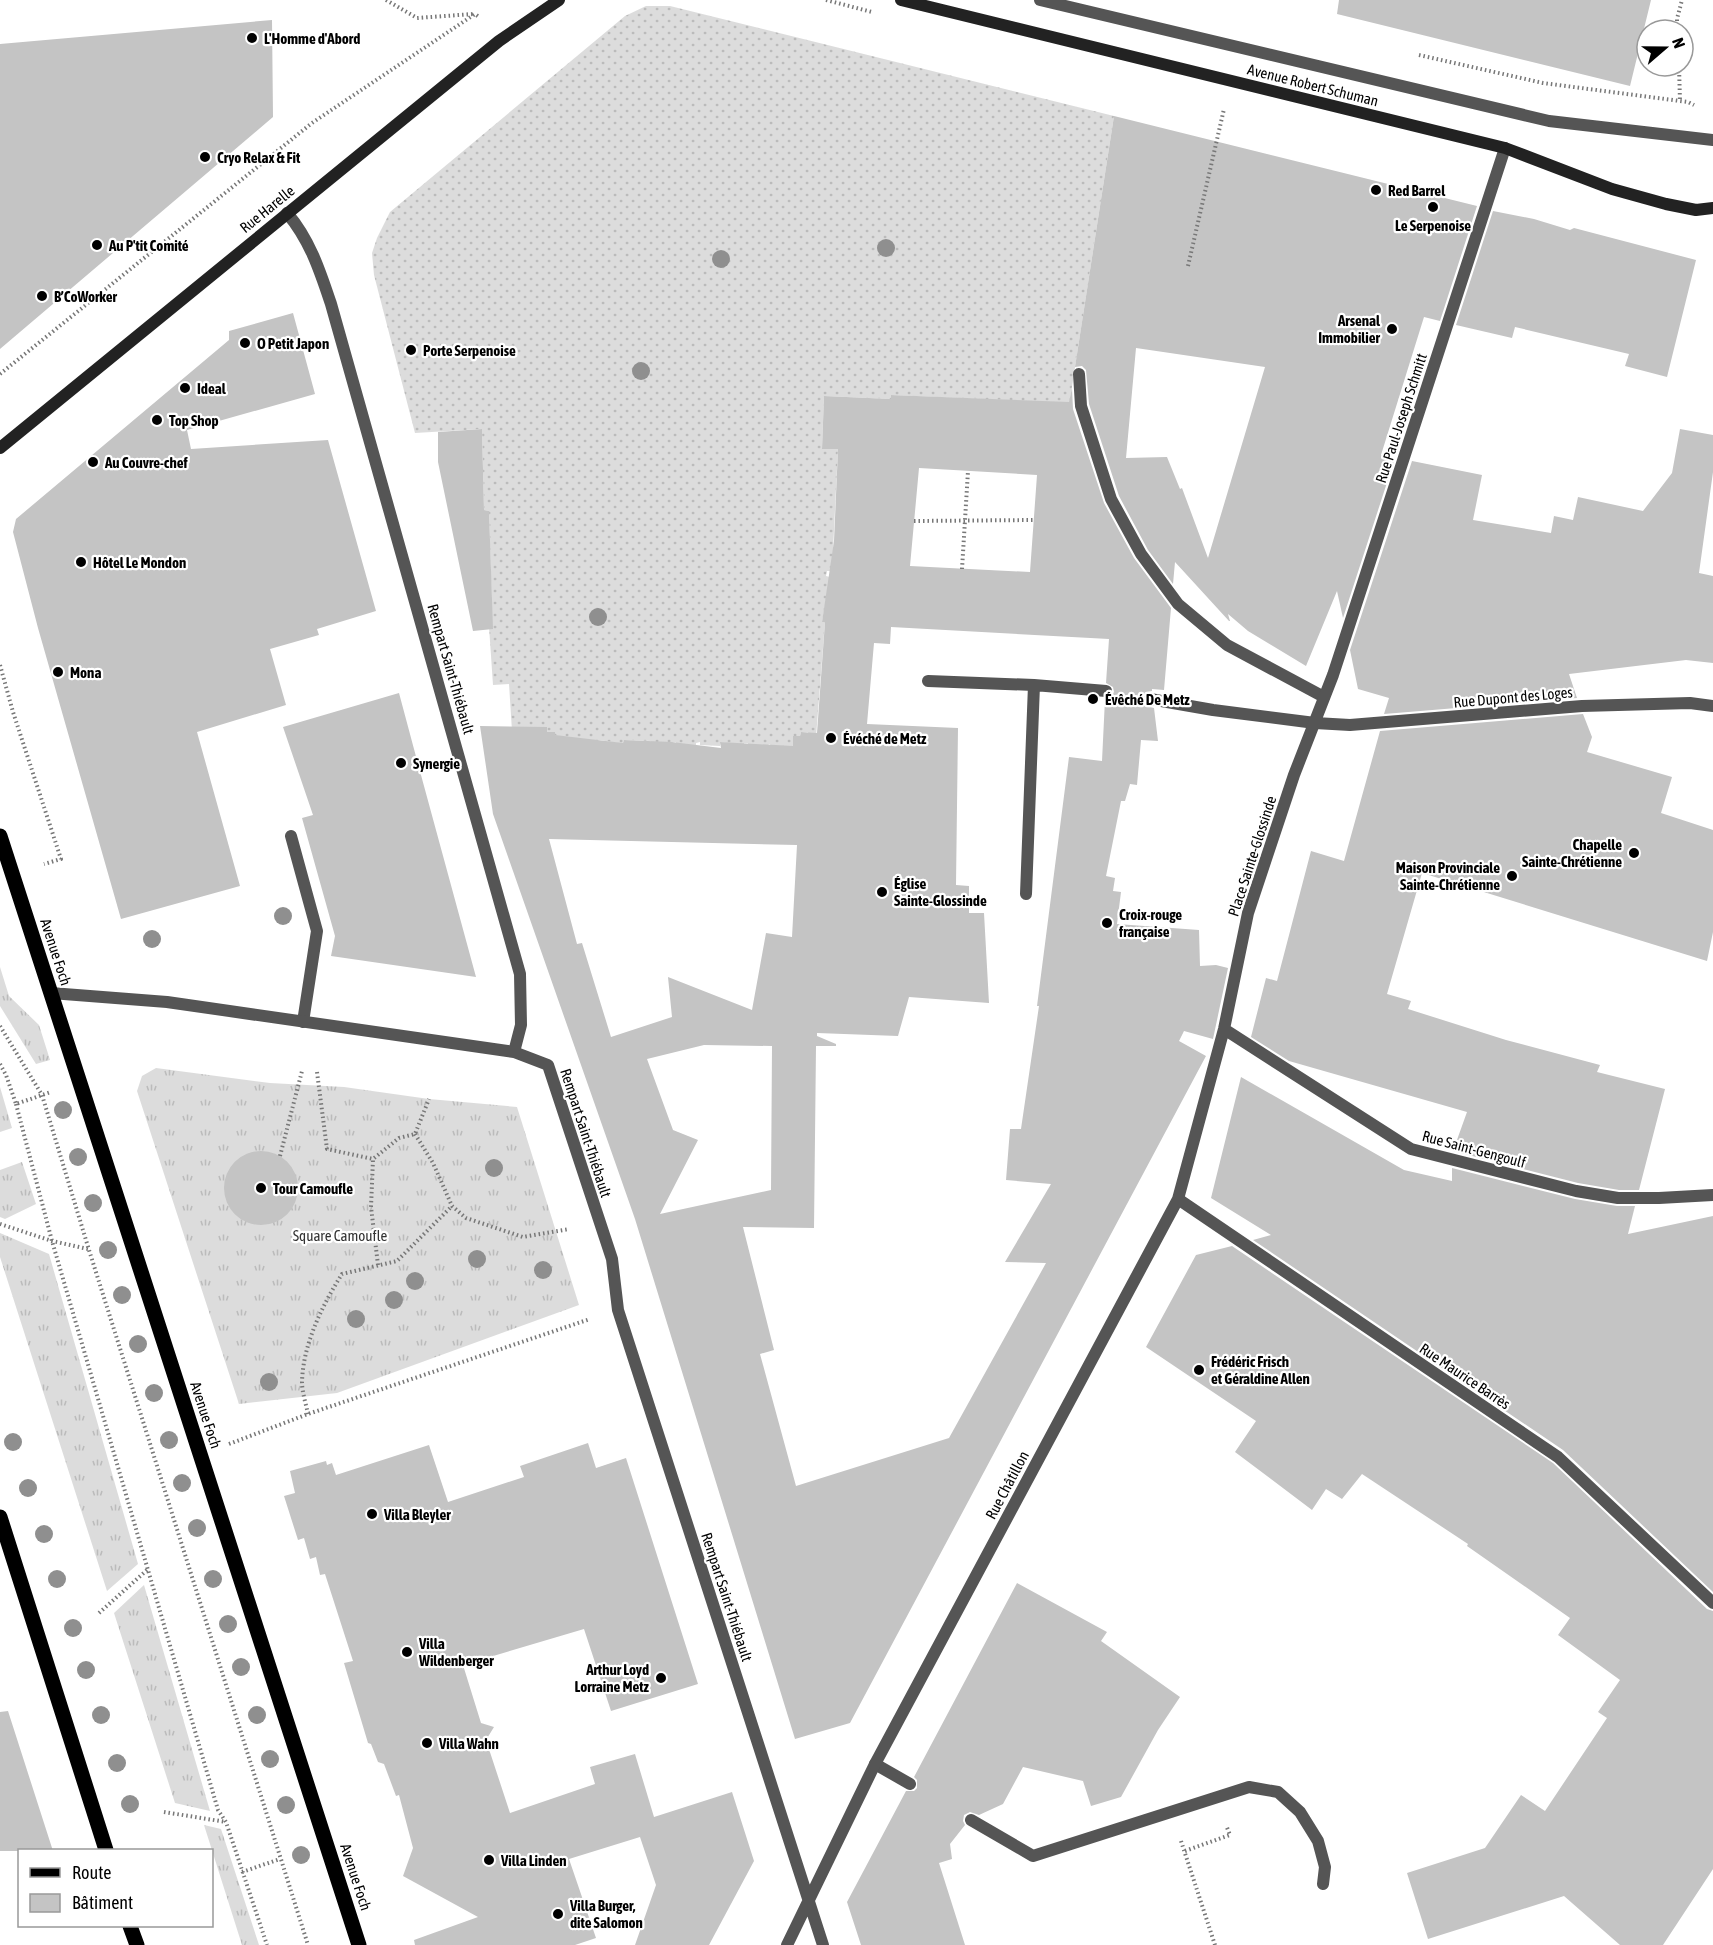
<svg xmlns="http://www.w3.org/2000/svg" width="1713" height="1945" font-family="'Asap Condensed',sans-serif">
  <defs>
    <pattern id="grass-tufts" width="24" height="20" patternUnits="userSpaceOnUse" patternTransform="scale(1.5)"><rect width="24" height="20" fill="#dcdcdc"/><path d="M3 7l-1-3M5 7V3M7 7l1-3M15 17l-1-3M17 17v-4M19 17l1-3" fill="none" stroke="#bbb"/></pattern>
    <pattern id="garden-dots" width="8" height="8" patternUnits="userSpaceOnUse" patternTransform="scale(1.5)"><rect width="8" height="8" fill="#dcdcdc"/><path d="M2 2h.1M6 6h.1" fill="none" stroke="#bbb" stroke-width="1.8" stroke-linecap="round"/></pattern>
  </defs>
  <rect width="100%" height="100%" fill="#fff"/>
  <path fill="url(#grass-tufts)" d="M0,967L9,996L39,1025L50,1060L36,1064L0,1006Z
    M156,1068L270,1083L344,1087L429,1099L517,1107L579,1305L337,1393L239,1404L137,1091L142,1076Z
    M0,1087L12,1128L0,1132Z
    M22,1162L36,1204L5,1219L0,1217V1170Z
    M0,1233L49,1254L138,1564L107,1591L0,1257Z
    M144,1585L210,1811L175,1803L114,1613Z
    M204,1825L221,1829L259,1945H242Z"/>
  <path fill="url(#garden-dots)" d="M646,6H670L1114,116L1069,406L1006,400L891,395V399L824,396L822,448L838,449L832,571H827L826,576L830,577L822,622H825L816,737H809L808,732H801L800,736H793V746H772L769,744L768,746L748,745V743H744V746L721,742L720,746L700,745V742L696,743V745H676V742H672V745L652,744L651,741L624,740L623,744L600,740L576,742L547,733V727L512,731L509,684L493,685L488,612H492L489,511L484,510L482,429L415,433L374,275L372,253L377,238L390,212L625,16Z"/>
  <path fill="#c4c4c4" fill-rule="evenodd" d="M1339,0H1651L1630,86L1337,14Z
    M272,20L273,117L0,349V44Z
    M1114,116L1477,206L1440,321L1424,317L1381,455L1395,458L1343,618L1337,591L1306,666L1248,631L1228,614L1230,621H1229L1175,562L1173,584L1148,550L1119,496L1089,404L1086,370L1082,366L1075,367ZM1136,348L1265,367L1208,558L1182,488L1180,489L1167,457L1126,458Z
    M1493,211L1534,219L1570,230L1574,228L1696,260L1667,377L1625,366L1629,354L1515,327L1512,338L1456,325Z
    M293,313L315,394L187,430L191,449L328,440L376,611L317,629L319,635L270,649L286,705L197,732L240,886L121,919L38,628L13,532L16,519L229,340V331Z
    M1072,388L1073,409L1104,503L1134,558L1171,608L1164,690L1152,689V691L1147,692L1142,698L1145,706L1154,708L1158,741L1141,740L1137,785L1130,784L1125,801H1121L1106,876L1115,878L1113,891L1121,892L1117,924L1199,930L1200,966L1216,965L1228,968L1213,1039L1184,1031L1179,1041L1206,1056L850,1723L795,1739L635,1219L493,814L480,726L547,727V732H555V735L623,743L624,740L672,742L721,748L720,742L793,746V736H800L801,732L817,733L825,622H822L834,541L838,449H822L824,396L891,399V395L1069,402ZM919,468L1037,475L1030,572L910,566ZM891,627L1109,639L1106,683L1113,687L1114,692L1110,698L1105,699L1102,761L1069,757L1037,1006H1039L1021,1129H1010L1006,1180L1051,1184L1005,1262L1046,1263L949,1438L796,1486L760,1354L774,1350L743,1227L814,1228L816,1046H836V1044L817,1036V1033L898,1036L909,997L989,1003L984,913H969V886L956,885L958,728L867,724L874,643L890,644ZM549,839L797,845L792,937L766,933L752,1010L668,977L672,1017L611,1037L582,943L577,944ZM704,1045L772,1046L771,1190L660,1214L698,1140L673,1130L647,1059Z
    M482,429L484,510L489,511L493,629L473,631L438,462V432Z
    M1680,429L1713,435V472L1699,573L1713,576V663L1686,660L1569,674L1577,698L1384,714L1389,698L1358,689L1350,650L1412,461L1482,475L1473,520L1551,533L1554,516L1573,520L1578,497L1643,511L1672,473Z
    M399,693L418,764L476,977L331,956L335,936L302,818L313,815L283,727Z
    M1583,714L1592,737L1587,752L1672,777L1661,813L1713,830V932L1707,961L1422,873L1387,994L1411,1001L1408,1009L1506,1040L1600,1065L1597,1072L1665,1089L1639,1190H1619L1578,1183L1453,1151L1467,1112L1289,1061L1251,1037L1266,978L1277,981L1311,851L1344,861L1380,731Z
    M1241,1077L1404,1170L1452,1181V1168L1575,1199L1617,1206H1635L1628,1234L1713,1216V1592L1563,1450L1253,1240L1271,1235L1211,1198Z
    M224 1188a37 37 0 1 1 74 0a37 37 0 1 1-74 0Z
    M1232,1246L1553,1463L1707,1609L1713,1611V1869L1663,1945H1620L1564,1896L1428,1939L1407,1873L1485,1848L1521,1795L1545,1811L1607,1718L1598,1712L1620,1680L1558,1635L1570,1618L1467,1546L1468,1544L1362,1474L1342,1499L1326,1489L1312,1510L1235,1452L1256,1421L1146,1347L1196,1255Z
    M588,1443L596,1468L626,1458L698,1684L611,1711L584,1629L463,1665L481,1723L494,1727L486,1740L510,1813L595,1784L590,1767L635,1754L654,1817L732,1792L754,1861L709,1945H635L656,1885L640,1837L569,1859L596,1938L575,1945H415L414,1940L478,1917L403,1876L413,1848L399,1795L396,1796L384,1764L378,1762L371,1744L368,1743L344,1663L353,1661L325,1574L320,1575L316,1557L310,1559L304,1538L298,1540L284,1496L295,1493L290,1471L326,1461L327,1465L332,1463L336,1475L429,1445L448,1502L524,1477L520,1466Z
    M1017,1583L1107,1632L1101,1641L1180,1697L1158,1730L1121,1797L1091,1806L1083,1781L1023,1767L1003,1804L979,1815L970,1812L964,1815L963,1821L965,1825L950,1844L952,1859L939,1863L965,1945H861L847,1902L906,1791H914L917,1788V1780L914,1777Z
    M8,1711L53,1851H0V1712Z"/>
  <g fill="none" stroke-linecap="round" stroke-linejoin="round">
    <path stroke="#777" stroke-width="4" stroke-dasharray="1.5 3" stroke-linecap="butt" d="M386,0L417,18L473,14
      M826,0L872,12
      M1677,30V19L1682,0
      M1419,55L1543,83L1688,102L1694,105
      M1679,66L1680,101
      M1188,266L1224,109
      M0,374L312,123L475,14L479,17
      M914,521L1034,520
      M962,569L968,471
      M0,665L13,712L61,859L44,864
      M0,1026L42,1095L89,1250L308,1945
      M0,1064L6,1075L16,1104L51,1092
      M317,1072L327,1149L373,1159
      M16,1104L52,1241L218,1810L226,1822L267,1945
      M415,1134L433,1163L452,1206L466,1218L523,1237L569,1229
      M280,1156L302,1071
      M0,1224L52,1241L88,1249
      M378,1265L371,1207L373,1159L399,1138L415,1134L429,1099
      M308,1414C306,1404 302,1392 302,1382C303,1344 322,1306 342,1274L397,1261L452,1206
      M229,1444L308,1414L590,1319
      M99,1613L148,1569
      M164,1812L226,1822
      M1181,1841L1215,1945
      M1185,1851L1230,1835L1226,1825
      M242,1872L280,1859"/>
    <path stroke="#555" stroke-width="12" d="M1040,0L1549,121L1713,140
      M1079,374L1081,406L1111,499L1141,554L1178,604L1227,645L1324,697
      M928,681L1034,685L1106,691
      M1150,699L1213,710L1315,723
      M291,836L317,931L303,1022
      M1026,894L1034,685
      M875,1764L910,1784
      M971,1820L1033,1856L1249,1787L1278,1792L1300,1812L1318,1841L1325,1867L1323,1884"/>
    <path stroke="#555" stroke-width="12" d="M287,213C310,240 320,271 331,304L520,974L521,1025L514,1052
      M1315,723L1350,725L1582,706L1690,703L1713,706
      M51,993L167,1002L514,1052L548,1065L612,1259L618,1310L823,1945
      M1224,1029L1411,1149L1576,1191L1618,1198H1659L1713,1195
      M1178,1199L1558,1457L1713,1603
      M787,1945L875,1764L1178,1199L1224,1029L1248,913L1294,775L1333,675L1505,148"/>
    <path stroke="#222" stroke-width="12" d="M901,0L1505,148L1612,189L1666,204L1696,210L1713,208
      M0,448L499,41L559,0"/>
    <path stroke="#000" stroke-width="15" d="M0,836L359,1945
      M0,1517L106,1850
      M130,1926L137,1945"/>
  </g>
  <g fill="#8f8f8f">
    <circle cx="886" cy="248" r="9"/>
    <circle cx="721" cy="259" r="9"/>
    <circle cx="641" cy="371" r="9"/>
    <circle cx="598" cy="617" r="9"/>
    <circle cx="283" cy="916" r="9"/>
    <circle cx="152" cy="939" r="9"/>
    <circle cx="63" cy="1110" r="9"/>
    <circle cx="78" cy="1157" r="9"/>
    <circle cx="494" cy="1168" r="9"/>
    <circle cx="93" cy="1203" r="9"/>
    <circle cx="108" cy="1250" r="9"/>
    <circle cx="477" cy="1259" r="9"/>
    <circle cx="543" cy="1270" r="9"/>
    <circle cx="415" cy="1281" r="9"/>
    <circle cx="122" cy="1295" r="9"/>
    <circle cx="394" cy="1300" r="9"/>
    <circle cx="356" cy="1319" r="9"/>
    <circle cx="138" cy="1344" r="9"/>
    <circle cx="269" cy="1382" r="9"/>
    <circle cx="154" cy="1393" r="9"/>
    <circle cx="169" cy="1440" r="9"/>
    <circle cx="13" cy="1442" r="9"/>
    <circle cx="182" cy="1483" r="9"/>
    <circle cx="28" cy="1488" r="9"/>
    <circle cx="197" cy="1528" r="9"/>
    <circle cx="44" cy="1534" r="9"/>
    <circle cx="57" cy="1579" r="9"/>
    <circle cx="213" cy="1579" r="9"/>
    <circle cx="228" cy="1624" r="9"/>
    <circle cx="73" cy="1628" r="9"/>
    <circle cx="241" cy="1667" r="9"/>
    <circle cx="86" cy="1670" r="9"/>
    <circle cx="101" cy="1715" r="9"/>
    <circle cx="257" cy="1715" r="9"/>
    <circle cx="270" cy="1759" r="9"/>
    <circle cx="117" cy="1763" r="9"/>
    <circle cx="130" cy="1804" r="9"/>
    <circle cx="286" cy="1805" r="9"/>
    <circle cx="301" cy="1855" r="9"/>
  </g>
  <g fill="#000" stroke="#fff" stroke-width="2">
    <circle cx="252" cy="38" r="6"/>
    <circle cx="205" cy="157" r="6"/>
    <circle cx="1376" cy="190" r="6"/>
    <circle cx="1433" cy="207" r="6"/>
    <circle cx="97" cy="245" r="6"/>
    <circle cx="42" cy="296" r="6"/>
    <circle cx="1392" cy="329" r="6"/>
    <circle cx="245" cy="343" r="6"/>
    <circle cx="411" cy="350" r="6"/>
    <circle cx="185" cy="388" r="6"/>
    <circle cx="157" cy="420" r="6"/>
    <circle cx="93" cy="462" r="6"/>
    <circle cx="81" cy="562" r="6"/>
    <circle cx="58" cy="672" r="6"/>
    <circle cx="1093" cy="699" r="6"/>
    <circle cx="831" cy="738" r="6"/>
    <circle cx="401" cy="763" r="6"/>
    <circle cx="1634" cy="853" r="6"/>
    <circle cx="1512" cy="876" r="6"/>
    <circle cx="882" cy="892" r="6"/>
    <circle cx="1107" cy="923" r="6"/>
    <circle cx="261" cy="1188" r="6"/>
    <circle cx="1199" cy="1370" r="6"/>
    <circle cx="372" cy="1514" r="6"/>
    <circle cx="407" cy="1652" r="6"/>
    <circle cx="661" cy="1678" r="6"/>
    <circle cx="427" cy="1743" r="6"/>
    <circle cx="489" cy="1860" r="6"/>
    <circle cx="558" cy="1914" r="6"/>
  </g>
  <g text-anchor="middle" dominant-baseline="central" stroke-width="4.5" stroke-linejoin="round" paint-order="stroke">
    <g font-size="15" font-weight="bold" fill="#000" stroke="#fff" text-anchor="start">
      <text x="264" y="38">L'Homme d'Abord</text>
      <text x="217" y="157">Cryo Relax &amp; Fit</text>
      <text x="1388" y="190">Red Barrel</text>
      <text x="1433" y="225" text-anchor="middle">Le Serpenoise</text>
      <text x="109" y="245">Au P'tit Comité</text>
      <text x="54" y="296">B’CoWorker</text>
      <text x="1380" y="320" text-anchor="end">Arsenal<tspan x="1380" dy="17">Immobilier</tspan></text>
      <text x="257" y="343">O Petit Japon</text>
      <text x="423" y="350">Porte Serpenoise</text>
      <text x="197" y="388">Ideal</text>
      <text x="169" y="420">Top Shop</text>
      <text x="105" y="462">Au Couvre-chef</text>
      <text x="93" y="562">Hôtel Le Mondon</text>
      <text x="70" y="672">Mona</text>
      <text x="1105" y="699">Évêché De Metz</text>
      <text x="843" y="738">Évéché de Metz</text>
      <text x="413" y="763">Synergie</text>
      <text x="1622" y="844" text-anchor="end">Chapelle<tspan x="1622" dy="17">Sainte-Chrétienne</tspan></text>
      <text x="1500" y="867" text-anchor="end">Maison Provinciale<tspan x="1500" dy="17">Sainte-Chrétienne</tspan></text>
      <text x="894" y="883">Église<tspan x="894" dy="17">Sainte-Glossinde</tspan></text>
      <text x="1119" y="914">Croix-rouge<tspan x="1119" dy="17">française</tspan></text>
      <text x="273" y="1188">Tour Camoufle</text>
      <text x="1211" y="1361">Frédéric Frisch<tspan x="1211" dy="17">et Géraldine Allen</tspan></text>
      <text x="384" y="1514">Villa Bleyler</text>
      <text x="419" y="1643">Villa<tspan x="419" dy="17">Wildenberger</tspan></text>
      <text x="649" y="1669" text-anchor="end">Arthur Loyd<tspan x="649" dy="17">Lorraine Metz</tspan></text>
      <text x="439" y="1743">Villa Wahn</text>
      <text x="501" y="1860">Villa Linden</text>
      <text x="570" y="1905">Villa Burger,<tspan x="570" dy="17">dite Salomon</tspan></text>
    </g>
    <g font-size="15" fill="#000" stroke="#fff">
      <text transform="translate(1313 85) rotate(14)">Avenue Robert Schuman</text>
      <text transform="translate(267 209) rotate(-39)">Rue Harelle</text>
      <text transform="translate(1401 418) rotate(-72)">Rue Paul-Joseph Schmitt</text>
      <text transform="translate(451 669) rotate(74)">Rempart Saint-Thiébault</text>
      <text transform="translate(1513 697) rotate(-5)">Rue Dupont des Loges</text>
      <text transform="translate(1252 856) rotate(-72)">Place Sainte-Glossinde</text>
      <text transform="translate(56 952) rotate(72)">Avenue Foch</text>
      <text transform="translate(586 1133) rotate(72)">Rempart Saint-Thiébault</text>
      <text transform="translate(1474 1149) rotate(15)">Rue Saint-Gengoulf</text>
      <text transform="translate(1465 1376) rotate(34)">Rue Maurice Barrès</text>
      <text transform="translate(206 1415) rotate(72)">Avenue Foch</text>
      <text transform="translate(1007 1485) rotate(-62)">Rue Châtillon</text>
      <text transform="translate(727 1597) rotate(72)">Rempart Saint-Thiébault</text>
      <text transform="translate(356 1877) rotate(72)">Avenue Foch</text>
    </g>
    <g font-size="15" fill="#333" stroke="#fff">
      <text x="340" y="1235">Square Camoufle</text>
    </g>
  </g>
  <rect x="18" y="1849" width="195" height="78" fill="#ffffff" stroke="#999999" stroke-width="1.5"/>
  <rect x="30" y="1868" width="30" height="9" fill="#000000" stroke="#999999" stroke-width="1.5"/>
  <text x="72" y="1879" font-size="18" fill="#000000">Route</text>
  <rect x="30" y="1894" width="30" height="18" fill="#c4c4c4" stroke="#999999" stroke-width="1.5"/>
  <text x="72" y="1909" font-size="18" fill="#000000">Bâtiment</text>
  <g transform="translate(1665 48) rotate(70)"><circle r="28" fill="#ffffff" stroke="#999999" stroke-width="1.5"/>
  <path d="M0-4.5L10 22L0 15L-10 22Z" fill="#000000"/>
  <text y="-9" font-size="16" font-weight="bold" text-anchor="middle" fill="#000000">N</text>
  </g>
</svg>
